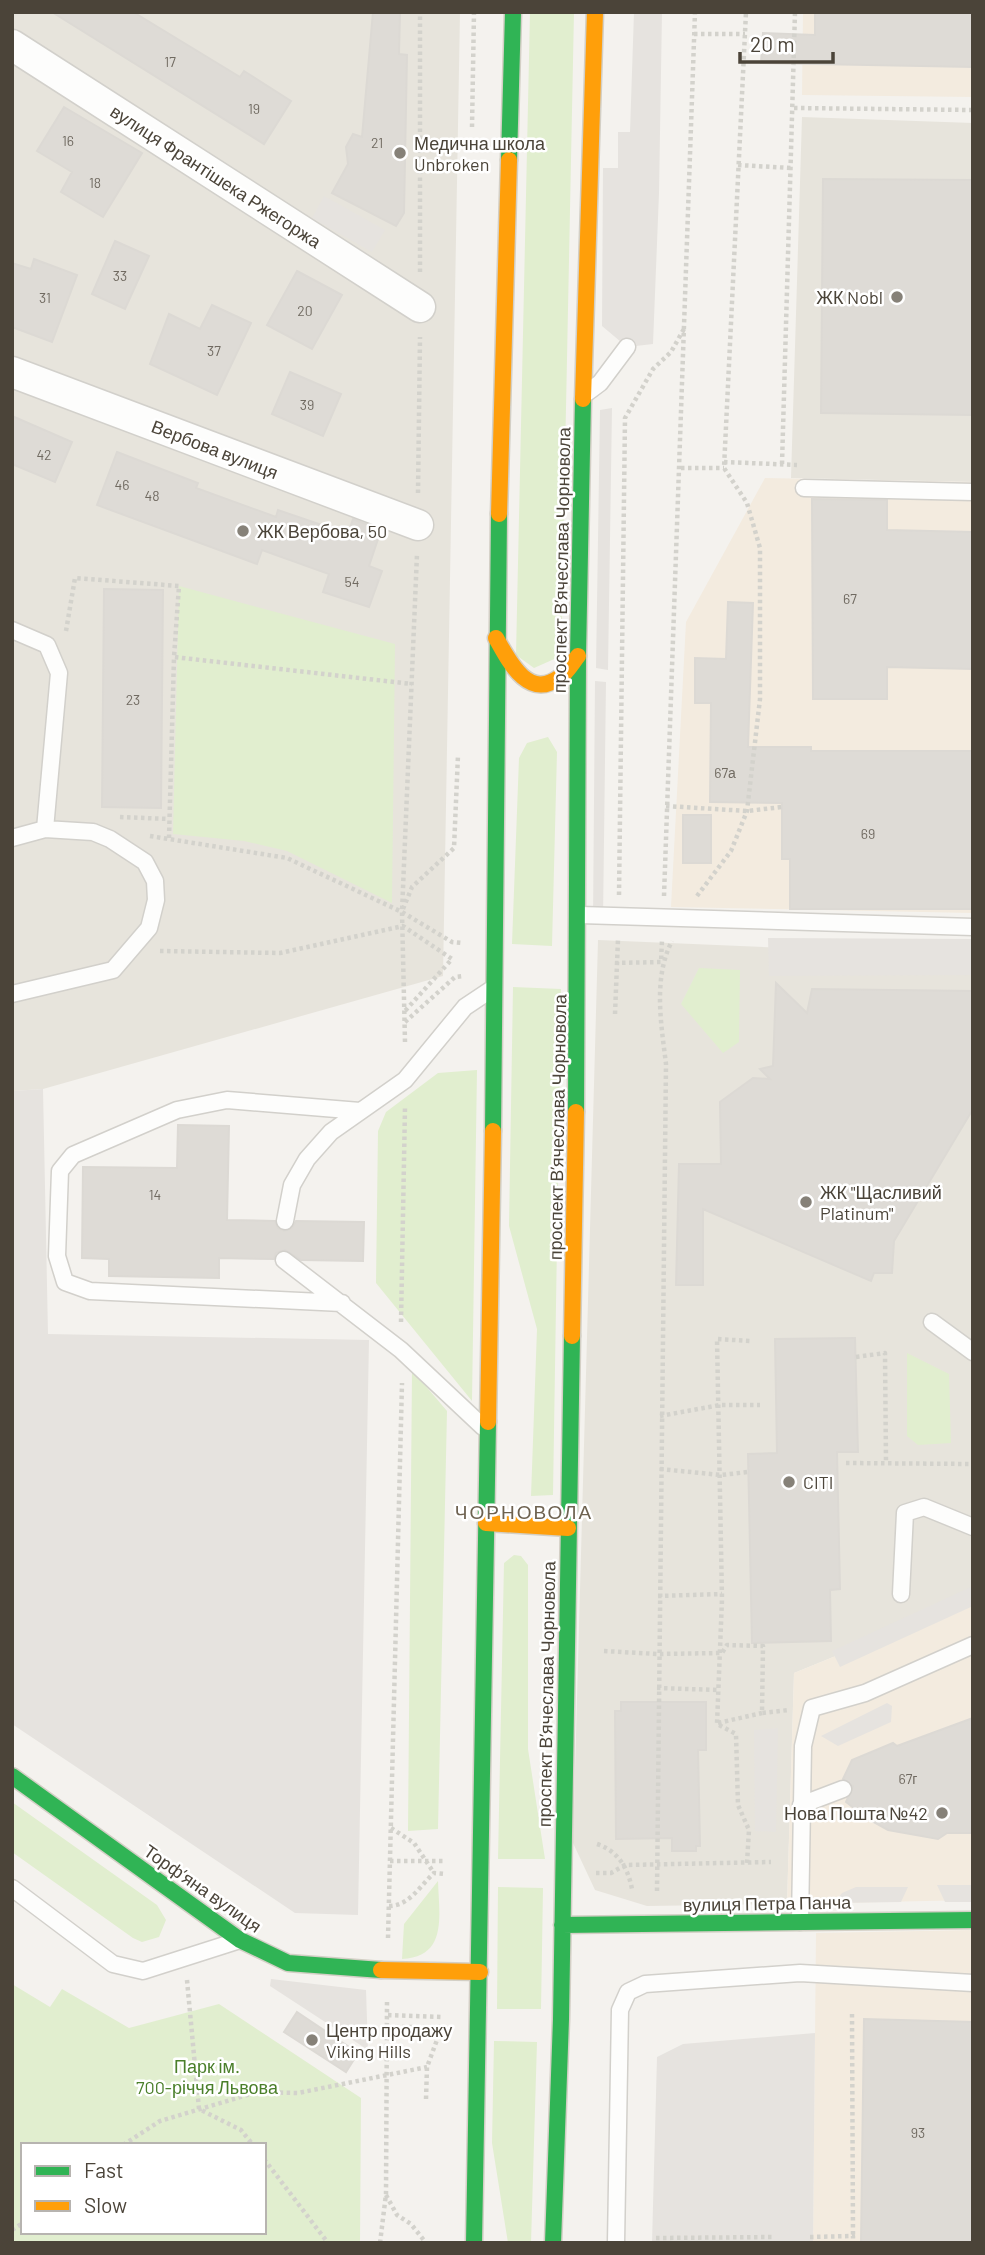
<svg xmlns="http://www.w3.org/2000/svg" width="985" height="2255" font-family="Barlow,sans-serif">
  <rect width="100%" height="100%" fill="#f4f2ee"/>
  <path fill="#e7e4dc" d="M12,12H460L443,976L43,1089L12,1091Z
    M802,117L973,123V482L791,478Z
    M598,940L973,956V1600L794,1673L787,1904L647,1906L595,1890L573,1843Z"/>
  <path fill="#f3ebdf" d="M803,12H973V97L802,95Z
    M765,478L973,482V913L671,907L686,622Z
    M973,1600V1900L787,1904L794,1673Z
    M973,1930V2243H813L816,1933Z"/>
  <path fill="#e1eecf" fill-rule="evenodd" d="M530,12H574L561,656L534,668L516,655Z
    M179,586L395,644L392,903L287,851L244,841L173,834Z
    M548,737L557,752L552,946L512,944L519,758L527,743Z
    M699,968L740,970L739,1042L723,1053L681,1004Z
    M513,987L561,989L553,1495L531,1496L537,1329L509,1226Z
    M477,1070L472,1401L376,1283L378,1131L386,1112L438,1073Z
    M907,1353L949,1374L951,1443L918,1445L907,1436Z
    M412,1370L447,1411L438,1829L408,1831Z
    M514,1555L521,1556L528,1565V1749L545,1859H498L504,1563Z
    M12,1802L157,1905L166,1920L159,1937L142,1942L133,1938L12,1852Z
    M438,1881C439,1915 448,1957 402,1959L404,1924Z
    M498,1887L543,1888L541,2009H497Z
    M12,1984L50,2007L62,1989L129,2028L219,2004L361,2098L360,2243H12ZM23,2145H264V2232H23Z
    M494,2041L537,2042L531,2243H508L492,2143Z"/>
  <path fill="#e6e3df" d="M634,12H662L659,193L653,344L627,347L602,326L603,168H618V132H630Z
    M324,196L385,230L372,252L312,218Z
    M612,408L608,670L596,668L600,410Z
    M595,681L606,682L603,920L593,922Z
    M768,938L973,939V975L769,976Z
    M43,1089L48,1334L369,1340L358,1915L295,1913L12,1724V1091Z
    M973,1586V1606L840,1667L832,1651Z
    M887,1703L892,1706L891,1722L838,1746L821,1736Z
    M778,1728L776,1832L755,1831L754,1730Z
    M937,1885H973V1902H945Z
    M856,1887H908L901,1902L834,1903L842,1893Z
    M271,1979L366,1990L368,2050L270,1986Z
    M815,2033L813,2243H652L657,2057L683,2044Z"/>
  <path fill="#dedbd6" stroke="#dcd9d4" stroke-width="2" d="M52,12H133L240,77L244,71L291,101L264,144Z
    M373,12H400L399,54L407,55L404,213L396,226L332,193L348,164L346,147L353,134L362,137Z
    M815,12H973V67L761,63L763,33L815,35Z
    M64,107L142,153L103,217L61,192L72,172L37,151Z
    M823,179L973,180V415L821,413Z
    M115,241L149,256L125,309L92,294Z
    M34,259L77,275L52,342L12,327V263L31,269Z
    M297,271L342,295L312,349L267,325Z
    M212,305L251,323L217,395L150,364L169,314L200,329Z
    M290,372L341,394L323,436L272,414Z
    M12,416L72,442L55,482L12,464Z
    M117,452L198,483L196,488L276,517L278,510L348,534L353,519L381,530L369,566L382,571L369,607L323,592L329,574L262,550L257,564L97,505Z
    M812,499L887,500V530L973,532V669L887,667V699H813Z
    M104,589L163,590L161,808L102,807Z
    M728,602L753,603L748,747H811V751H973V909H790V859H782V803L710,802L711,703H695V658L726,659Z
    M683,815H711V863H683Z
    M776,983L807,1013L812,989L973,991V1109L894,1241L892,1273H874L871,1281L703,1209V1285H676L679,1164H721L720,1102L753,1078L770,1079L760,1069L773,1066Z
    M178,1125L229,1126L227,1220L275,1221L278,1228L284,1231L292,1228L296,1221L364,1222L363,1261L301,1260L285,1250L276,1253L274,1259L219,1258V1278L109,1276V1259L82,1258L83,1167L177,1168Z
    M855,1338L858,1452H837L840,1589L830,1590L831,1641L752,1643L748,1454L777,1453L775,1339Z
    M621,1702H706V1750H698L700,1846H696V1851H672V1838L616,1839L615,1711H621Z
    M973,1718V1833H947L938,1839L888,1830L868,1819L846,1802L853,1786L843,1779L852,1760L893,1743L897,1746Z
    M297,2012L358,2053L346,2072L284,2032Z
    M864,2019L973,2022V2243H861Z"/>
  <g fill="none" stroke-linecap="round" stroke-linejoin="round">
    <defs>
      <path id="lane" d="M588,392L600,383L627,347
        M804,488L973,492
        M12,630L47,645L59,673L45,829
        M12,838L45,829L93,832L110,839L145,862L155,881L156,900L149,928L113,970L12,994
        M580,915L973,927
        M285,1221L292,1185L307,1159L331,1132L405,1080L465,1007L492,989
        M284,1260L401,1350L483,1427
        M342,1303L90,1291L65,1282L57,1256L60,1171L73,1155L177,1110L227,1100L360,1111
        M932,1322L973,1352
        M901,1594L905,1513L924,1507L973,1527
        M801,1805L843,1789
        M12,1888L113,1964L143,1971L237,1941
        M800,1922L803,1746L812,1708L865,1693L973,1645
        M616,2243L620,2010L628,1992L645,1984L800,1973L973,1983"/>
      <path id="street" d="M12,45L420,307
        M12,372L418,525"/>
      <path id="fast" d="M509,160L513,12
        M576,1112L578,656L583,399
        M493,1131L499,514
        M12,1776L240,1940L288,1963L381,1970
        M562,1925L973,1920
        M474,2243L488,1422
        M553,2243L561,2019L572,1336"/>
      <path id="slow" d="M583,399L595,12
        M499,514L509,160
        M496,638C509,661 528,701 560,677C567,673 573,662 578,656
        M572,1336L576,1112
        M488,1422L493,1131
        M486,1523L568,1528
        M381,1970L480,1972"/>
    </defs>
    <use href="#lane" stroke="#d2d0cb" stroke-width="19"/>
    <use href="#street" stroke="#d2d0cb" stroke-width="33"/>
    <use href="#fast" stroke="#d3cfc5" stroke-width="19"/>
    <use href="#slow" stroke="#d3cfc5" stroke-width="19"/>
    <path stroke="#d3d2cc" stroke-width="4.5" stroke-dasharray="3.5 3.5" stroke-linecap="butt" d="M694,34H745
      M794,108L973,110
      M472,127L474,12
      M738,165L791,168
      M420,272V12
      M724,462L797,465
      M782,464L795,12
      M681,468H724
      M418,493L420,337
      M66,631L75,578L179,586L174,657
      M666,806L747,811L782,807
      M120,817L169,819
      M150,836L287,858L402,912L452,942L462,943
      M169,838L174,657L412,684
      M619,895L625,418L653,369L671,352L685,327
      M664,896L695,12
      M697,896L731,851L747,811L760,699V548L747,503L724,468L746,12
      M403,909L412,887L454,848L458,755
      M160,951L280,953L403,926L452,959L404,1012
      M615,963L661,962L662,940
      M615,1014L618,939
      M405,1022L455,977L463,976
      M405,1042L402,912L417,554
      M401,1322L405,1107
      M856,1357L885,1353L886,1463
      M660,1416L720,1405H760
      M846,1463L973,1464
      M660,1469L721,1475L748,1472
      M658,1596L722,1594
      M604,1651L657,1654L722,1653L727,1645L763,1646L762,1713L789,1710
      M657,1688L719,1690
      M718,1723L762,1713
      M391,1828L414,1843L434,1873
      M597,1844C618,1851 628,1868 632,1889
      M390,1861H446
      M747,1863L749,1830L738,1805L736,1734L717,1724L722,1599L717,1339L750,1341
      M596,1873H611L625,1865L771,1862
      M657,1891L666,1064C661,1023 653,978 672,941
      M389,1906C409,1906 420,1886 434,1873L445,1874
      M388,1938L402,1383
      M187,1980L199,2109L241,2130L253,2145
      M852,2014L853,2236
      M388,2015L442,2017
      M388,2027H444
      M426,2099L427,2067L441,2029
      M123,2145L160,2121L257,2092L298,2093L427,2067
      M264,2159L328,2243
      M386,2195L397,2215L411,2224L426,2243
      M12,2230L23,2223
      M810,2237L853,2236V2243
      M656,2238L775,2237
      M380,2243L386,2194L387,2002"/>
    <use href="#lane" stroke="#fdfdfc" stroke-width="16"/>
    <use href="#street" stroke="#fdfdfc" stroke-width="30"/>
    <use href="#fast" stroke="#30b455" stroke-width="16"/>
    <use href="#slow" stroke="#ff9f0a" stroke-width="16"/>
  </g>
  <g fill="#868178" stroke="#fff" stroke-width="2.5">
    <circle cx="400" cy="153" r="7"/>
    <circle cx="897" cy="297" r="7"/>
    <circle cx="243" cy="531" r="7"/>
    <circle cx="806" cy="1202" r="7"/>
    <circle cx="789" cy="1482" r="7"/>
    <circle cx="942" cy="1813" r="7"/>
    <circle cx="312" cy="2040" r="7"/>
  </g>
  <g text-anchor="middle" dominant-baseline="central" stroke-width="5" stroke-linejoin="round" paint-order="stroke">
    <g font-size="14" fill="#706a61">
      <text x="170" y="61">17</text>
      <text x="254" y="108">19</text>
      <text x="68" y="140">16</text>
      <text x="377" y="142">21</text>
      <text x="95" y="182">18</text>
      <text x="120" y="275">33</text>
      <text x="45" y="297">31</text>
      <text x="305" y="310">20</text>
      <text x="214" y="350">37</text>
      <text x="307" y="404">39</text>
      <text x="44" y="454">42</text>
      <text x="122" y="484">46</text>
      <text x="152" y="495">48</text>
      <text x="352" y="581">54</text>
      <text x="850" y="598">67</text>
      <text x="133" y="699">23</text>
      <text x="725" y="772">67а</text>
      <text x="868" y="833">69</text>
      <text x="155" y="1194">14</text>
      <text x="908" y="1778">67г</text>
      <text x="918" y="2132">93</text>
    </g>
    <g font-size="18" fill="#4b4439" stroke="#fff" text-anchor="start">
      <text x="414" y="143">Медична школа<tspan x="414" dy="21">Unbroken</tspan></text>
      <text x="883" y="297" text-anchor="end">ЖК Nobl</text>
      <text x="257" y="531">ЖК Вербова, 50</text>
      <text x="820" y="1192">ЖК "Щасливий<tspan x="820" dy="21">Platinum"</tspan></text>
      <text x="803" y="1482">CITI</text>
      <text x="928" y="1813" text-anchor="end">Нова Пошта №42</text>
      <text x="326" y="2030">Центр продажу<tspan x="326" dy="21">Viking Hills</tspan></text>
    </g>
    <g font-size="18" fill="#4b4439" stroke="#fff">
      <text transform="translate(216 176) rotate(33)">вулиця Франтішека Ржегоржа</text>
      <text transform="translate(215 449) rotate(21)">Вербова вулиця</text>
      <text transform="translate(561 560) rotate(-89)">проспект Вʼячеслава Чорновола</text>
      <text transform="translate(557 1127) rotate(-89)">проспект Вʼячеслава Чорновола</text>
      <text transform="translate(546 1694) rotate(-89)">проспект Вʼячеслава Чорновола</text>
      <text transform="translate(203 1888) rotate(35)">Торфʼяна вулиця</text>
      <text transform="translate(767 1903) rotate(-1)">вулиця Петра Панча</text>
    </g>
    <g font-size="18" fill="#4a7f2a" stroke="#fff">
      <text x="207" y="2066">Парк ім.<tspan x="207" dy="21">700-річчя Львова</tspan></text>
    </g>
    <g font-size="19" letter-spacing="2" fill="#6e6250" stroke="#fff">
      <text x="524" y="1511">ЧОРНОВОЛА</text>
    </g>
  </g>
  <rect width="985" height="2255" fill="none" stroke="#4b4439" stroke-width="28"/>
  <rect x="21" y="2143" width="245" height="91" fill="#ffffff" stroke="#b7b4b0" stroke-width="2"/>
  <rect x="35" y="2166" width="35" height="10" fill="#30b455" stroke="#b7b4b0" stroke-width="2"/>
  <text x="84" y="2178" font-size="21" fill="#4b4439">Fast</text>
  <rect x="35" y="2201" width="35" height="10" fill="#ff9f0a" stroke="#b7b4b0" stroke-width="2"/>
  <text x="84" y="2213" font-size="21" fill="#4b4439">Slow</text>
  <path d="M740 52v10h93v-10" fill="none" stroke="#4b4439" stroke-width="3.5"/>
  <text x="750" y="52" font-size="21" fill="#4b4439" stroke="#ffffff" stroke-width="5" paint-order="stroke">20 m</text>
</svg>
